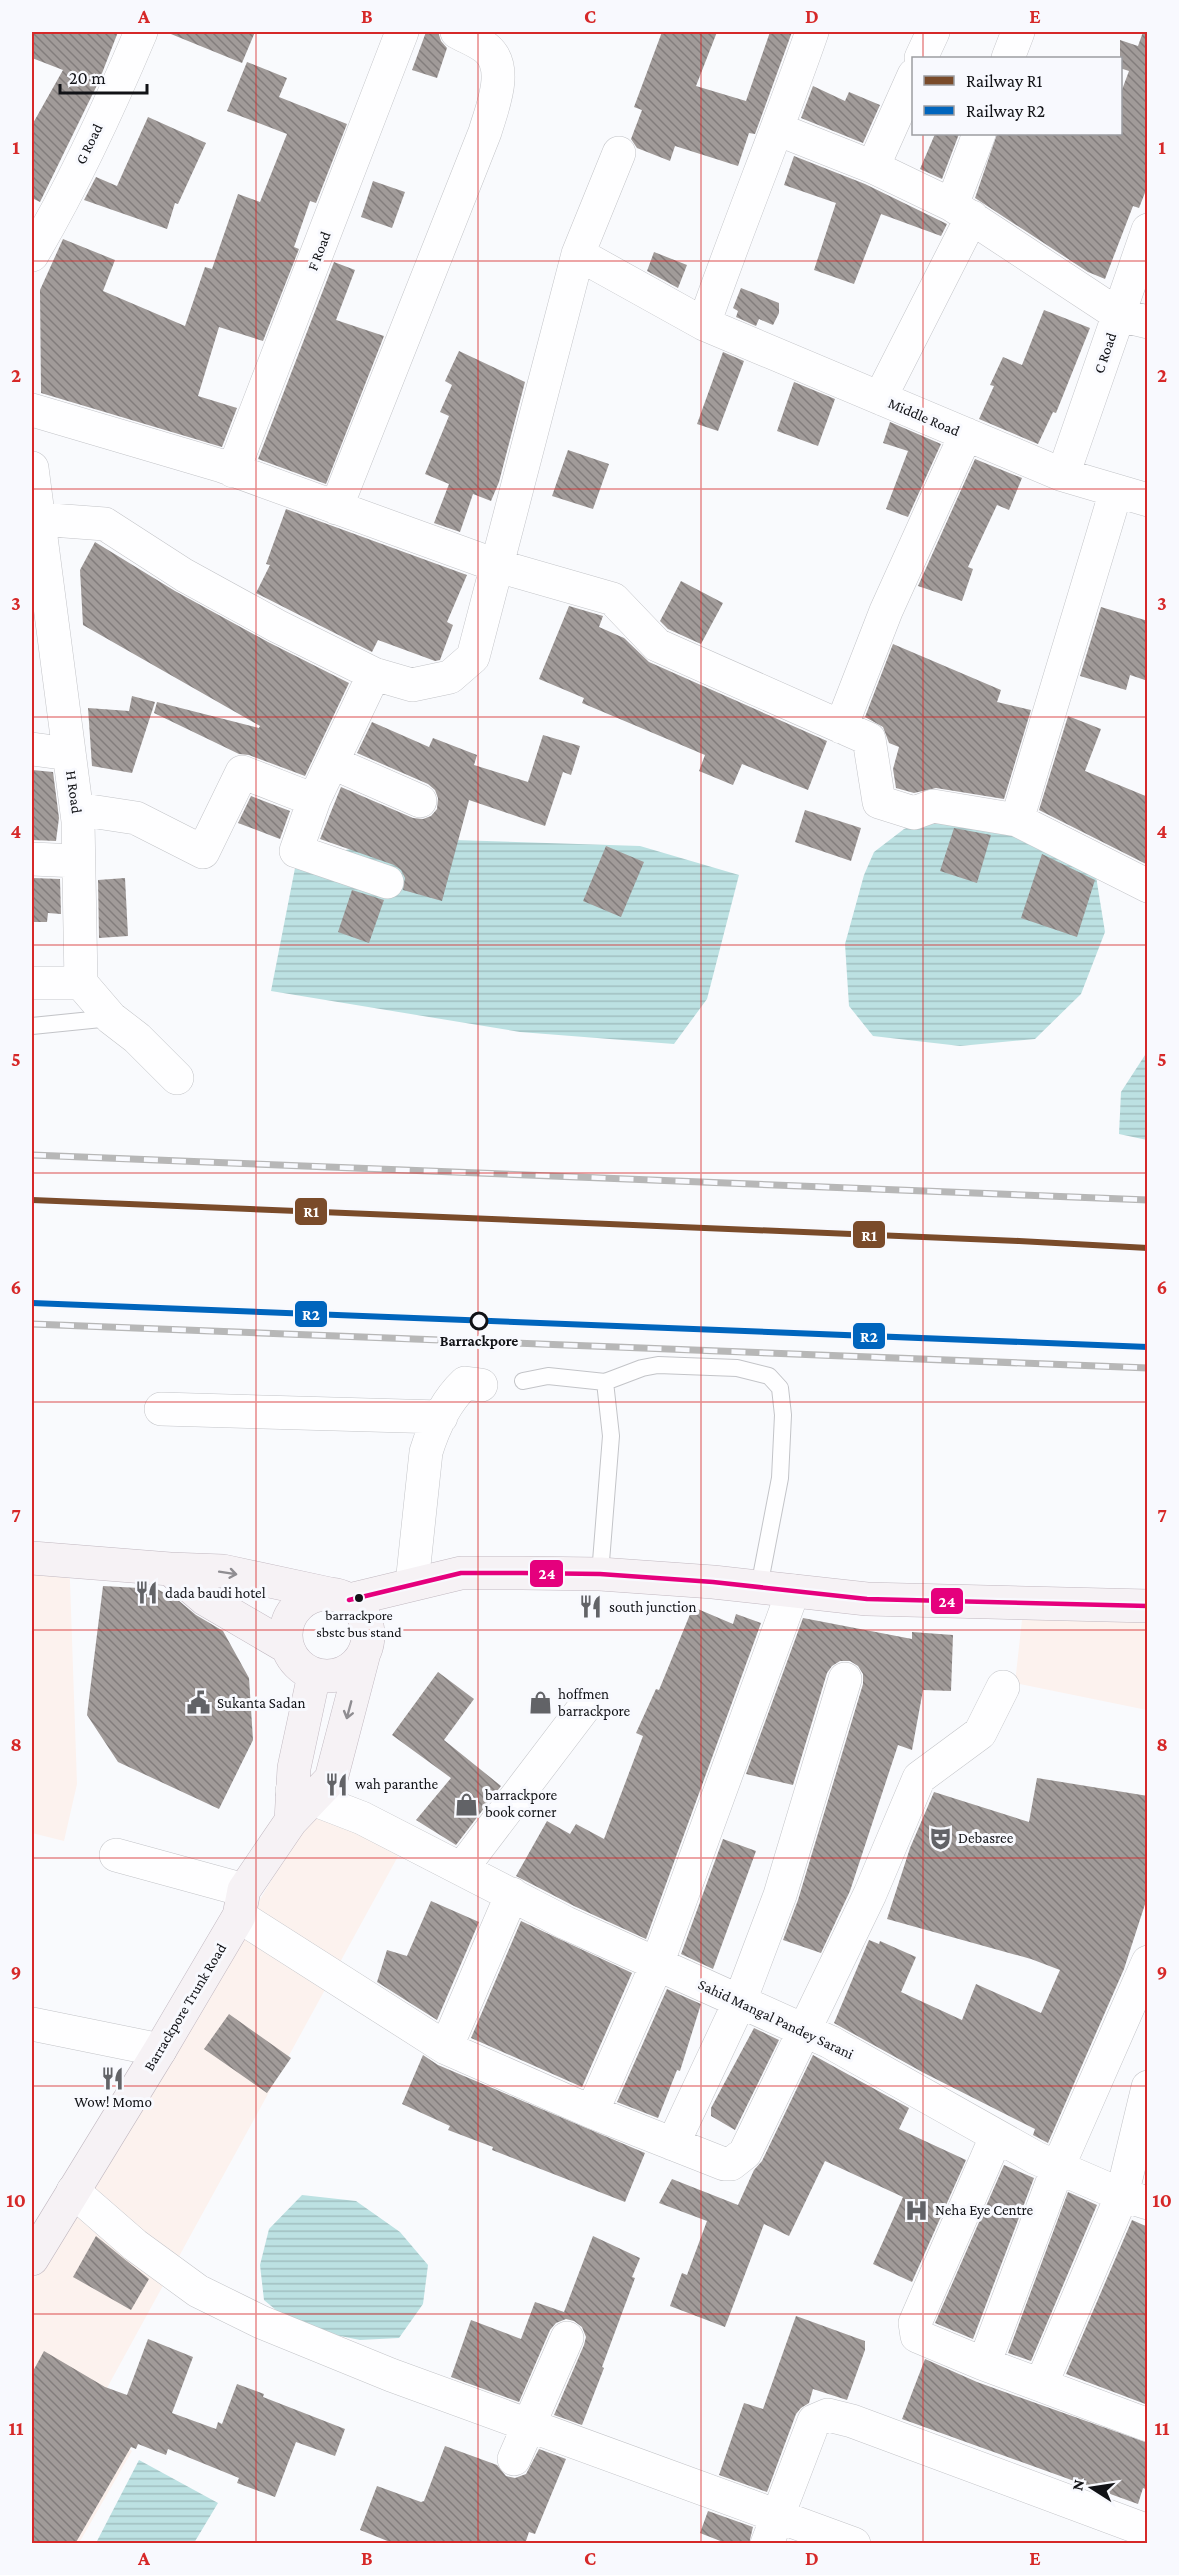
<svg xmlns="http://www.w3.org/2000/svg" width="1179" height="2575" font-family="'Crimson Pro',serif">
  <defs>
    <pattern id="water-rules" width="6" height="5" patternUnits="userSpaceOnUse" patternTransform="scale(1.5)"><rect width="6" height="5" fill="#bce1e2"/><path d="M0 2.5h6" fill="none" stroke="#a1c0c1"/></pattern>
    <pattern id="building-back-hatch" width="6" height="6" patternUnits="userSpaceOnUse" patternTransform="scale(1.5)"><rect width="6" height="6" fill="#a19b99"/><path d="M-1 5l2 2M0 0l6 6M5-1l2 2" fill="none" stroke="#827d7c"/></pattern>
  </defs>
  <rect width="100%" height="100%" fill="#f9fafd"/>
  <path fill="#fcf2ee" d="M69,1553L77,1784L64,1841L32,1833V1554Z
    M1023,1611L1147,1622V1710L1015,1683Z
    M316,1806L402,1849L90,2419L132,2451L79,2543L32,2544V2283L87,2187Z"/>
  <path fill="url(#water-rules)" d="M962,808L1094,864L1105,932L1081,994L1035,1039L960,1046L873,1036L849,1006L845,944L864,875L874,852L904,829Z
    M392,838L640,846L739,875L707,999L674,1044L520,1032L271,991L296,863Z
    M1147,1052V1140L1119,1134L1121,1092Z
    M302,2195L356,2201L400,2232L428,2265L423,2304L399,2338L360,2340L296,2327L264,2300L260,2265L269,2229Z
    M139,2460L218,2503L194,2543H96Z"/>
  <path fill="url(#building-back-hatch)" d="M32,32H118L99,81L40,202L32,198V125L63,70L32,58Z
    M166,32H255L242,63Z
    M426,32H438L441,41L447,48L437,78L412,70Z
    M662,32H717L696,86L746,101L770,32H792L755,134L749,133L738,166L675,146L670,161L637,148L631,139L642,110L634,107Z
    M1143,32H1148V185L1139,208L1133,206L1105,279L1088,272L975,198L997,134H1120V95L1129,71L1120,68V40L1138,46Z
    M247,62L287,78L279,97L347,124L316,203L310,201L294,247L299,249L263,341L219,327L198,396L237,408L222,447L41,393L40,290L63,239L115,260L103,291L185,326L205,267L212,269L238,194L260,202L287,134L227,111Z
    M813,86L845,101L849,92L880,105L863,143L801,118Z
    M148,117L206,143L178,204L175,203L167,229L84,200L96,177L117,186Z
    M935,134H959L942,179L920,169Z
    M794,156L865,184L947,224L941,236L881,214L854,284L814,270L836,203L784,185Z
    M373,181L405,192L392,228L361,217Z
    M654,252L687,265L678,288L647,271Z
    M334,262L355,270L336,320L384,336L326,484L258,459Z
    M741,288L779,303V313L773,325L759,319L756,326L736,317L738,311L733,308Z
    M1044,310L1090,328L1056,413L1053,412L1038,444L979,419L994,386L990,385L1003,357L1022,365Z
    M459,351L525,382L499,482L491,501L473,494L460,532L434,523L449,484L425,474L449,416L440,412L452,385L445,381Z
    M723,352L744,361L718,431L697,424Z
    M794,382L835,399L818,446L777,431Z
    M890,422L941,444L908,517L886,509L908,451L883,443Z
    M568,450L609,464L593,509L552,496Z
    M975,459L1022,478L1009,510L997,505L968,567L973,569L962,601L918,586Z
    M286,509L467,575L447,622L453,625L440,660L435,661L378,640L372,652L256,593L270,565L266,564Z
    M95,542L175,591L268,642L349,683L305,776L249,755L239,754L154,713L157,702L259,728L260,726L83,625L80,570Z
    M681,581L723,603L701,644L668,629L660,621Z
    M569,606L603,616L599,627L624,638L649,662L827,741L808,790L742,764L733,785L699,771L705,755L582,703L584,698L539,679Z
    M1101,607L1148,621V681L1130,675L1126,690L1080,676Z
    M893,644L1001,690L997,702L1031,710L1004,799L936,788L914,793L896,788L893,769L899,747L889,743L883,727L865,717Z
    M132,696L155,702L132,773L92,766L88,708L129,711Z
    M1068,716L1101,729L1085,771L1148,797V865L1039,810Z
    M372,722L429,747L433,738L477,755L474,765L528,782L543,735L580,746L571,775L563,772L545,826L469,800L442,901L403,890L405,878L401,870L394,865L320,839L341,787L413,818L423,819L431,816L437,809L438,798L435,790L428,784L357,753Z
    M32,770L53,772L59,818L56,841L32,840Z
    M251,796L290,811L280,839L238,823Z
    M805,810L861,828L851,861L795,842Z
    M954,828L991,835L977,883L940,871Z
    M606,846L644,862L621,917L583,901Z
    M1042,854L1095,880L1077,937L1021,918Z
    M32,878L60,879L61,914L48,913L47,922H32Z
    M125,878L128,936L99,938L98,880Z
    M352,890L384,900L369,943L338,932Z
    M103,1586L157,1589L178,1600L196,1615L223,1631L249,1678L253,1740L219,1809L118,1762L87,1715Z
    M693,1607L733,1624L736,1614L761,1623L646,1939L574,1906L516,1876L547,1821L570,1834L576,1824L604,1839L643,1736L636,1733L656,1689L659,1690Z
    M803,1618L912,1639V1632L953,1635L951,1691L923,1690L912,1750L898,1745L850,1891L821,1953L783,1940L798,1900L863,1684V1674L858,1666L850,1661H840L832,1666L827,1673L793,1785L746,1774Z
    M438,1672L474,1699L444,1740L501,1786L456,1845L416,1820L451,1778L392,1735Z
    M1037,1778L1148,1796V1895L1124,1969L1048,2143L1033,2135L1035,2129L924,2073L834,2023L869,1940L879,1944L880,1941L916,1957L901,1992L962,2020L976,1984L1041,2013L1060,1970L1031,1959L887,1919L910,1848L934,1792L1029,1822Z
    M723,1839L756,1851L713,1969L681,1954Z
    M431,1901L479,1922L437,2020L377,1982L387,1950L407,1956Z
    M521,1921L632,1973L582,2087L471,2038Z
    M667,1989L701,2004L680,2071L677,2070L658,2118L617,2102Z
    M229,2014L291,2058L267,2093L204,2049Z
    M754,2028L779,2040L735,2130L711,2116V2108Z
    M423,2055L438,2065L645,2153L625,2202L492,2150L493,2147L448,2130L450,2126L402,2104Z
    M813,2055L909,2108L899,2129L966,2160L912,2282L873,2264L903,2197L825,2161L789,2236L764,2224L725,2327L670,2306L682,2273L687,2275L707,2221L659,2203L672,2179L738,2205L754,2170L762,2161Z
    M1004,2165L1034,2178L973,2339L935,2323Z
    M1068,2192L1097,2205L1031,2361L1008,2353Z
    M1132,2220L1148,2227V2405L1066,2374Z
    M96,2236L149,2279L131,2310L73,2277Z
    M593,2236L640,2258L632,2277L635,2278L602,2367L604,2368L582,2425L554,2415L584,2345L586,2337L582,2327L574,2321L566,2319L556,2323L550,2330L519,2402L451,2377L471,2320L521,2339L535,2302L564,2312Z
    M796,2316L865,2341V2350L847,2400L813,2389L809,2403L801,2408L796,2414L767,2492L719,2475L744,2403L763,2409Z
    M148,2339L193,2357L172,2413L216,2429L218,2422L222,2424L237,2384L264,2394L263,2397L345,2429L335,2456L296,2442L275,2497L237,2483L239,2478L168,2449L166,2455L138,2444L136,2449L131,2447L75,2544H32V2373L44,2351L105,2387L127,2395Z
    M925,2359L977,2382L1148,2443V2490L1143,2488L1138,2504L902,2419Z
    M445,2446L497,2465L506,2476L515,2478L526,2474L539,2449L566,2459L535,2534L529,2532L525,2544H395L360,2530L377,2486L421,2502L424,2501Z
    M708,2511L753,2527L749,2544H728L700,2533Z"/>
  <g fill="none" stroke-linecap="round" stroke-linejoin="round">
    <defs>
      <path id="lane" d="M32,1026L111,1018
        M523,1381L548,1376L605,1382L611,1436L600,1574
        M605,1382L642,1368L658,1365L737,1368L769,1376L780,1388L783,1415L780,1478L759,1587"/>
      <path id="street" d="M921,58L933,32
        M1008,58L1018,32
        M777,129L873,167L914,75
        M873,167L952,205L1119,315L1148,322
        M952,205L979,134
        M578,254L704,324C738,226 778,130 812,32
        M32,255C74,184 109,108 141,32
        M704,324L1063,475L1148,500
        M880,398L972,217
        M32,410L222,466L498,566L613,599L657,645L869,739L879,802L914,813L933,806L1017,820L1148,886
        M32,468L78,821L81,983L111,1018L137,1038L177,1078
        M233,471L402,32
        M1063,475L1148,230
        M336,508L485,132C492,108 510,67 486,48C477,41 466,37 457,32
        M38,519L105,524L184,575L277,626L374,674L412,685L450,677L473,657L578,254L619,153
        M374,674L314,800L296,851L387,882
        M841,727L886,611L966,434
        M32,749L69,754
        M333,763L420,801
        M77,809L136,818L203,852L242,772L314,800
        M1017,820L1116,491
        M32,859L78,861
        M32,983H81
        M161,1409L441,1417
        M412,1584L426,1452C434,1426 446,1401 465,1383L481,1385
        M292,1791L362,1818L566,1923L830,2042L1036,2158L1122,2195L1148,2203
        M116,1855L244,1890
        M467,1871L469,1859L583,1709
        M239,1916L446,2048L592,2112L724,2164H731L745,2153L870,1894L919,1778L980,1733L1003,1687
        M32,2024L160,2050
        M446,2048L512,1894
        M592,2112L657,1964L793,1591
        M996,2137L915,2323L917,2336L984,2364L1148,2425
        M673,2144L740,2001L780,1895L845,1679
        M73,2191L135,2245L198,2291L261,2322L391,2375L854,2544
        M984,2364L1058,2167L1148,1962
        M1041,2385L1122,2195L1148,2087
        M514,2459L567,2338
        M767,2544L814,2421L828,2415L852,2421L1148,2531"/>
      <path id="primary" d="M32,1558L170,1569L223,1571L330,1594
        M170,1569L205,1599L287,1647
        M286 1635a41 41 0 1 1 82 0a41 41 0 1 1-82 0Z
        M349,1600L461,1573H522L600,1574L713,1582L867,1599L1148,1606
        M291,1821L294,1768L314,1675
        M32,2259L160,2050L239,1916L244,1890L291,1821L331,1779L364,1653"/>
    </defs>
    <use href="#lane" stroke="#c3c4c8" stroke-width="18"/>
    <use href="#street" stroke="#c3c4c8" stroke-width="34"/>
    <use href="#primary" stroke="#c1b8c0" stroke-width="34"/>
    <use href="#lane" stroke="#fefeff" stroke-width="16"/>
    <use href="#street" stroke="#fefeff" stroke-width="33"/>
    <use href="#primary" stroke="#f6f2f5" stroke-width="33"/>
    <defs>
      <path id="rail" d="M32,1155L1148,1200
        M32,1200L1019,1241L1148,1248
        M32,1324L1148,1368"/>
    </defs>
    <use href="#rail" stroke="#b7b7b7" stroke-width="7"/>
    <use href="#rail" stroke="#f8f9fe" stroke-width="4.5" stroke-dasharray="14" stroke-linecap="butt"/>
    <defs>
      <path id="bus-1" d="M349,1600L461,1573H522L600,1574L713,1582L867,1599L1148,1606"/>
    </defs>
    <use href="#bus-1" stroke="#f8f9fe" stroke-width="9"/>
    <use href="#bus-1" stroke="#e5007d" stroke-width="4.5"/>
    <defs>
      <path id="rail-1" d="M32,1200L1019,1241L1148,1248"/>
      <path id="rail-2" d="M32,1303L1148,1347"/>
    </defs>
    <use href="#rail-1" stroke="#f8f9fe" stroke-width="10"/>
    <use href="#rail-2" stroke="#f8f9fe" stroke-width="10"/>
    <use href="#rail-1" stroke="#7a4b2a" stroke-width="6"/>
    <use href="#rail-2" stroke="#0065bd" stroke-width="6"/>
  </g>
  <defs><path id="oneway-shaft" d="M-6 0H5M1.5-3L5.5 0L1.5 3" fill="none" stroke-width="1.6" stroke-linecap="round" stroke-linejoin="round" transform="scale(1.5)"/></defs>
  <g stroke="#8f8d91">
    <use href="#oneway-shaft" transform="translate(228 1573) rotate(9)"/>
    <use href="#oneway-shaft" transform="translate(349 1710) rotate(105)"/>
  </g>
  <path fill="none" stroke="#d62828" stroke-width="1.5" stroke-opacity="0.55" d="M256,32V2544M478,32V2544M701,32V2544M923,32V58M923,134V2544M32,261H1148M32,489H1148M32,717H1148M32,945H1148M32,1173H1148M32,1402H1148M32,1630H1148M32,1858H1148M32,2086H1148M32,2314H1148"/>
  <defs>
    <symbol id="restaurant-bare" viewBox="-9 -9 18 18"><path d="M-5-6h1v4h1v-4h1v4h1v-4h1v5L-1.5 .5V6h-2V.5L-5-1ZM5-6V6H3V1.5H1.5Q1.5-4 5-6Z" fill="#626367" stroke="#f8f9fe" stroke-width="2.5" paint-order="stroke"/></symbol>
    <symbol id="civic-bare" viewBox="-9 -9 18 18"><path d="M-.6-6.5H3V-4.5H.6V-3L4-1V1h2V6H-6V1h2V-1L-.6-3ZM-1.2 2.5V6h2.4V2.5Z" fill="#626367" stroke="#f8f9fe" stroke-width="2.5" paint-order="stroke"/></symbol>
    <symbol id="shop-bare" viewBox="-9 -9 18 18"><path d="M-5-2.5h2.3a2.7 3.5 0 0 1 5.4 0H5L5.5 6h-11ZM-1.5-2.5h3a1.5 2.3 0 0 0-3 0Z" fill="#626367" stroke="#f8f9fe" stroke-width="2.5" paint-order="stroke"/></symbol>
    <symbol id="theatre-bare" viewBox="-9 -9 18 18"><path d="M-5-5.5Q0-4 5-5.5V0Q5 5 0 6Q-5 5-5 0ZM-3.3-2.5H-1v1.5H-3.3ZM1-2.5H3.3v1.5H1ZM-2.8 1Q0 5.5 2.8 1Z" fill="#626367" stroke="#f8f9fe" stroke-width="2.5" paint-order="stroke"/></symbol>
    <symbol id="hospital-bare" viewBox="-9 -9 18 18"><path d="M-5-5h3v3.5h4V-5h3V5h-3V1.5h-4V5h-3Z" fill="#626367" stroke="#f8f9fe" stroke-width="2.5" paint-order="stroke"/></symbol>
  </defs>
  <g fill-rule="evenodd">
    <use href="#restaurant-bare" x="130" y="1576" width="33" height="33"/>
    <use href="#restaurant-bare" x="574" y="1590" width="33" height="33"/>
    <use href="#civic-bare" x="182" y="1686" width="33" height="33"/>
    <use href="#shop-bare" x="524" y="1686" width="33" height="33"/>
    <use href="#restaurant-bare" x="320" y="1768" width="33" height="33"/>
    <use href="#shop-bare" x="450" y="1788" width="33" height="33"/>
    <use href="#theatre-bare" x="924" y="1822" width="33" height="33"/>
    <use href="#restaurant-bare" x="96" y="2062" width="33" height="33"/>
    <use href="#hospital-bare" x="900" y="2194" width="33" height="33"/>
  </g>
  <circle fill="#f8f9fe" stroke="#111216" stroke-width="3" cx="479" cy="1321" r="8"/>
  <circle fill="#111216" stroke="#f8f9fe" stroke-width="2" cx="359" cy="1598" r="5"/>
  <g text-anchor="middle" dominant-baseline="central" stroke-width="6" stroke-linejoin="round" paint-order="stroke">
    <g font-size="14" fill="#111216" stroke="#f8f9fe">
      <text x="359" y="1615">barrackpore<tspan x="359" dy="17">sbstc bus stand</tspan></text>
    </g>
    <g font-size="15" fill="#111216" stroke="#f8f9fe">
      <text transform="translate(89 144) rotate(-64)">G Road</text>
      <text transform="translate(319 251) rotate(-69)">F Road</text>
      <text transform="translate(1105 353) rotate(-71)">C Road</text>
      <text transform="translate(924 417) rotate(23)">Middle Road</text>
      <text transform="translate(74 792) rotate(82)">H Road</text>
      <text transform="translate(185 2007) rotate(-59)">Barrackpore Trunk Road</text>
      <text transform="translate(776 2019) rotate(25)">Sahid Mangal Pandey Sarani</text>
    </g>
    <g font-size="15" font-weight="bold" fill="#111216" stroke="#f8f9fe">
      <text x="479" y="1341">Barrackpore</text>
    </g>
    <g font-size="15" fill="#111216" stroke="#f8f9fe" text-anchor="start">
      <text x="165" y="1593">dada baudi hotel</text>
      <text x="609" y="1607">south junction</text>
      <text x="558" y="1694">hoffmen<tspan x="558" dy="17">barrackpore</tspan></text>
      <text x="217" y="1703">Sukanta Sadan</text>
      <text x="355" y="1784">wah paranthe</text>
      <text x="485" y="1795">barrackpore<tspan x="485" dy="17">book corner</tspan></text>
      <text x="958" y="1838">Debasree</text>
      <text x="113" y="2102" text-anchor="middle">Wow! Momo</text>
      <text x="935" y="2210">Neha Eye Centre</text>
    </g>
  </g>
  <g stroke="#f8f9fe" stroke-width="2">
    <rect x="294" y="1197" width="34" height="29" rx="6" fill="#7a4b2a"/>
    <rect x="852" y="1220" width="34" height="29" rx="6" fill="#7a4b2a"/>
    <rect x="294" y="1300" width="34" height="28" rx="6" fill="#0065bd"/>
    <rect x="852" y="1322" width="34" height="28" rx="6" fill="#0065bd"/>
    <rect x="529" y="1559" width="35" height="29" rx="6" fill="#e5007d"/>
    <rect x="930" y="1587" width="34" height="28" rx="6" fill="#e5007d"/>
  </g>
  <g font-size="16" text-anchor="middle" font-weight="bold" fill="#fff">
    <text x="311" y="1217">R1</text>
    <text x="869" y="1241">R1</text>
    <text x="311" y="1320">R2</text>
    <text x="869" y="1342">R2</text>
    <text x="547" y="1579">24</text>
    <text x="947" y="1607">24</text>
  </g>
  <rect width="1179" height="2575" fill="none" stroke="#f8f9fe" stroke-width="66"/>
  <rect x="912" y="57" width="210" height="78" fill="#f8f9fe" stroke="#9c9da1" stroke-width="1.5"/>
  <rect x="924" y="76" width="30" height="9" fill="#7a4b2a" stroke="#9c9da1" stroke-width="1.5"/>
  <text x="966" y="87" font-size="18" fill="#111216">Railway R1</text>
  <rect x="924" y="106" width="30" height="9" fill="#0065bd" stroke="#9c9da1" stroke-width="1.5"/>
  <text x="966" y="117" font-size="18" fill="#111216">Railway R2</text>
  <g transform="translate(1092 2488) rotate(282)" stroke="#f8f9fe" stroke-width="4.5" paint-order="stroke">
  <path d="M0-4.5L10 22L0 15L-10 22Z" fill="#111216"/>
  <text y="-9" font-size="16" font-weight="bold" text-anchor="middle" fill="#111216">N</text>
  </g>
  <path d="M60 84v9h87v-9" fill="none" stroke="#111216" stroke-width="3"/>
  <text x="69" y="84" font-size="18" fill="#111216" stroke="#f8f9fe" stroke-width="4.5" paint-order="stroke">20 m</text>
  <rect x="33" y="33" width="1113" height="2509" fill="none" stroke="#d62828" stroke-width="2"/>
  <g font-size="20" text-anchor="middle" font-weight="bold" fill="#d62828">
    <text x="144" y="23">A</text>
    <text x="367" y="23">B</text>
    <text x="590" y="23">C</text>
    <text x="812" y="23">D</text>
    <text x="1035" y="23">E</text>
    <text x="16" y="154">1</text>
    <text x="1162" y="154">1</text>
    <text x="16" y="382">2</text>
    <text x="1162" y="382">2</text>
    <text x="16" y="610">3</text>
    <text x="1162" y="610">3</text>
    <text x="16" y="838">4</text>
    <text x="1162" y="838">4</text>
    <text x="16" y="1066">5</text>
    <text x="1162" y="1066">5</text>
    <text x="16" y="1294">6</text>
    <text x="1162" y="1294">6</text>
    <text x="16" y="1522">7</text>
    <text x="1162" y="1522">7</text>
    <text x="16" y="1751">8</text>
    <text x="1162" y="1751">8</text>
    <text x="16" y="1979">9</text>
    <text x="1162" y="1979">9</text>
    <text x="16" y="2207">10</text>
    <text x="1162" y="2207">10</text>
    <text x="16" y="2435">11</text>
    <text x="1162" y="2435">11</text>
    <text x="144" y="2565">A</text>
    <text x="367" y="2565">B</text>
    <text x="590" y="2565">C</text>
    <text x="812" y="2565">D</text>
    <text x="1035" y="2565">E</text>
  </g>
</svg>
